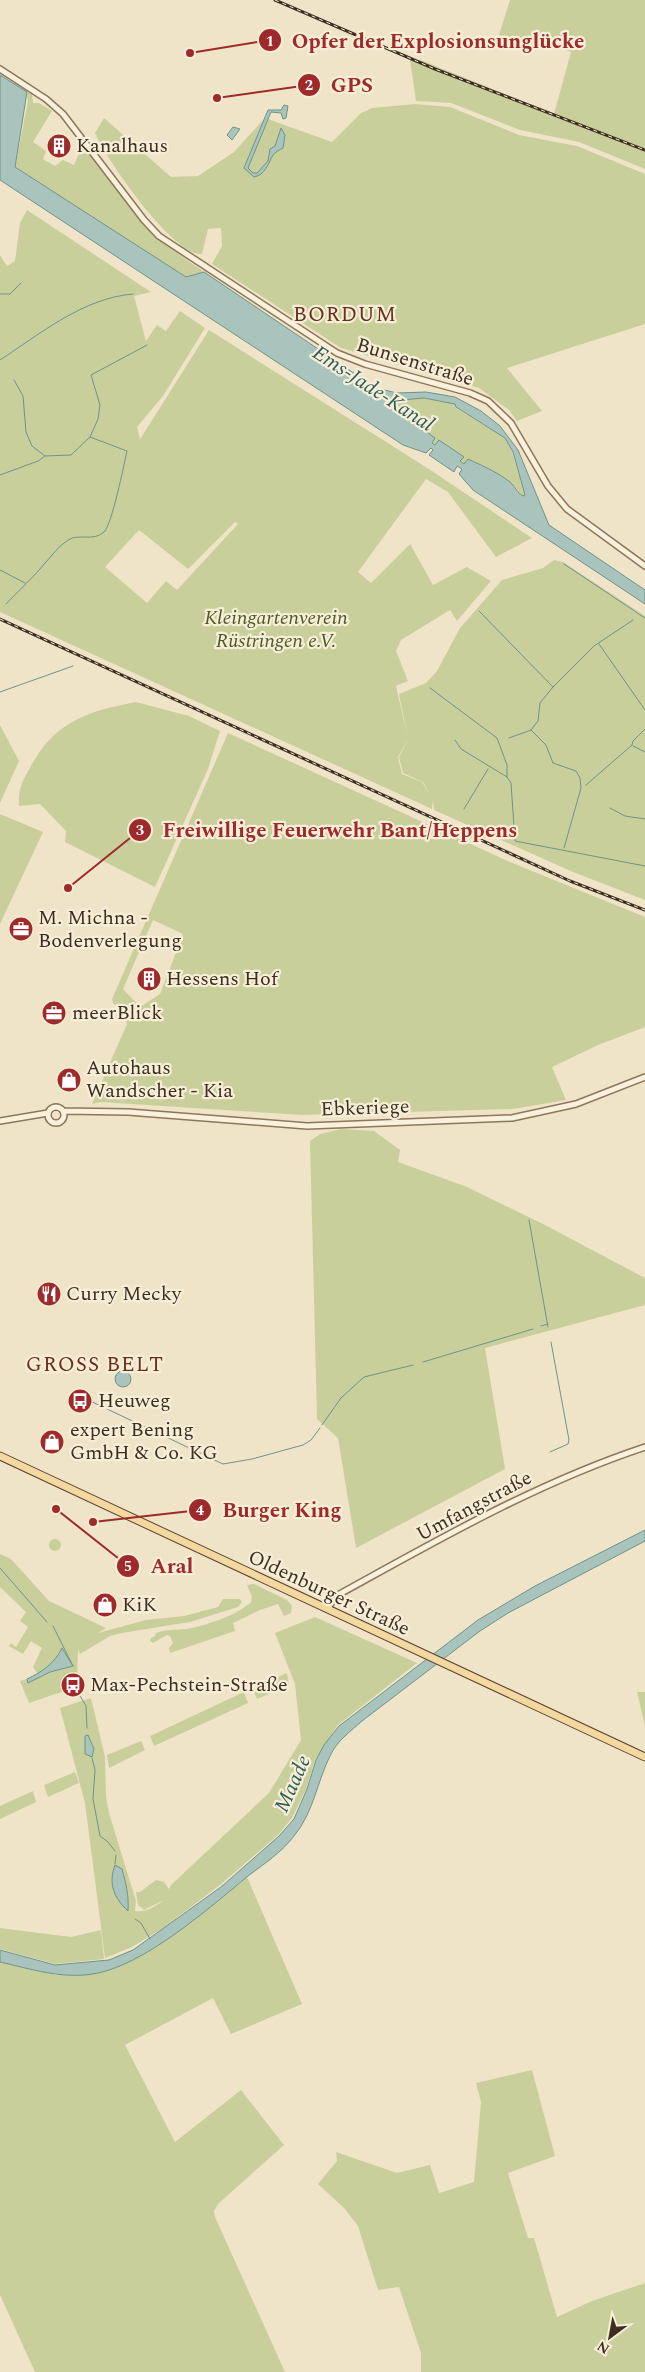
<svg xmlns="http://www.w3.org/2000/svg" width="645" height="2372" font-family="Spectral,serif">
  <rect width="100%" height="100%" fill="#f0e4c8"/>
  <path fill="#c9cf9b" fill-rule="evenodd" d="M510,0H645V149L554,114L571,52L541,42L539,48L499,35Z
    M410,60H421L645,151V169L579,142L520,130L451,103L416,101Z
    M27,93H32L33,103H39L52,111L33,142L46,151L43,159L55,166L63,160L74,165L80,151L86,149L140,220L156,238L204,272L186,277L15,167L28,101Z
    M415,104L450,107L519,135L577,146L645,174V324L507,368L542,411L517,421L509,410L479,388L341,348L212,264L222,246L221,228L208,229L202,254C173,256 106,159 95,133L104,118L171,177L198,176L234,152L265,118L332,142L361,113L372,108Z
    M27,210L151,292L134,296L146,341L157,325L166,331L180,311L205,328L163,396L137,427L140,439L137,444L209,330L432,471L532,538L496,557L448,492L426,479L358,572L371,583L410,544L433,585L467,567L491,581L457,621L450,610L401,640L396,651L408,681L396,686L407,735L399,694L426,683L437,671L460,628L502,580L543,568L554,560L563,562L645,616V900L573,872L434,810L433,800L432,809L0,612V255L7,266L15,261L20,223ZM235,522L238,524L177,590L166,581L147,603L105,567L139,530L188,569ZM409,738L399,757L403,773L423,782L430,795L422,782L402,774L398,757Z
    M424,398L455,404L456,408L505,438L512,452L525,495L523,497L512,483L468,459L465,464L460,461L463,457L439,441L435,446L432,443L434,438L423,429L422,424L399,409L395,404L402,400Z
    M136,702L189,716L220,731L208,769L155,887L65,842L66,831L40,804L19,806C18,788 22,782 31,766C55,721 89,711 136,702Z
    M0,725L19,761L0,803Z
    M228,733L510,862L645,917V1027L598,1045L552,1067L566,1100L513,1109L302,1115L100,1102L92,1104L127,1024L125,1014L113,1003L112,999ZM153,920L183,934L160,994L140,1007L123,989Z
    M0,814L43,832L0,924Z
    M341,1129L374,1131L400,1150L398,1162L467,1187L545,1225L645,1278V1305L485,1348L505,1469L356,1548L338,1438L317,1419L310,1141L320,1134Z
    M49 1545a6 6 0 1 1 12 0a6 6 0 1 1-12 0Z
    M0,1554L11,1559L49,1601L106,1628L98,1633L146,1620L184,1616L218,1607L223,1599H240L242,1602L238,1607L190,1622L122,1633L110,1636L80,1654L78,1650L77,1678L82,1685L29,1703L20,1681L27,1679L28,1683L50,1672L73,1666L62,1649L56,1661L38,1674L33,1667L42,1648L31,1641L23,1654L9,1646L11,1643L16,1647L28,1627L20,1621L26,1612L0,1587Z
    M254,1584L287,1600L292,1606L291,1613L284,1616L278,1604L260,1610L233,1623L235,1631L170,1653L169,1648L173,1643L170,1636L167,1635L153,1643L150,1641L151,1638L155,1636L156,1633C167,1629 176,1630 187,1629C205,1626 238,1615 251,1602L252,1597L247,1585Z
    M315,1617L417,1663L338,1725L315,1760L306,1789L292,1818L278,1835L220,1885L163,1928L132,1947L105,1958L85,1803L60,1708L91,1698L105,1757L106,1797L109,1813L136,1901L135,1911C146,1913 155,1906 164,1900L144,1910L138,1905L136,1892H140L156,1880L164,1882L169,1889L165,1898L171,1885L269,1793L301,1740L295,1684L275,1633Z
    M287,1673L289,1685L257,1699L253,1689Z
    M244,1692L248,1703L154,1746L150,1736Z
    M637,1692H645V1726Z
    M141,1741L145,1750L109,1768L107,1755Z
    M75,1772L79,1783L48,1797L44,1785Z
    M33,1791L36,1802L0,1819V1806Z
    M247,1877L302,2004L231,2034L213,1998L125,2045L175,2142L241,2090L284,2145L219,2203L214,2211L215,2217L285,2372H35L0,2295V1962L57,1975L115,1968L151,1950Z
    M0,1928L71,1937L101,1930L104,1959L55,1964L0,1949Z
    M532,2070L555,2156L508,2173L528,2238H534L557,2317L592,2301L645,2283V2372H421V2353L399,2287L378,2290L358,2226L344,2208L318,2184L337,2161L336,2152L397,2173L430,2165L439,2193L474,2182L481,2102L476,2083Z"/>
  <path fill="#a9c4bc" stroke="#6f938a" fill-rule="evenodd" d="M0,75L27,92L15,167L186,277L204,272L376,388L397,393L426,392L455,397L481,411L500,426L518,450L549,525L645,590V604L473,490L459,474L462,469L457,466L454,472L429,455L433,450L431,448L426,453L403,445L0,180ZM424,398L455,404L456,407L505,438L513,452L525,495L523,496C517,493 515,486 510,482C497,472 483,466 468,459L464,464L460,461L464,457L439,440L435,445L432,443L435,438L423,429L422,424L399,409L396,404L402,400Z
    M284,105L288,106L286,118L283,119L281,113L271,112L248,168L253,173H257L268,161L270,149L275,146L281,128L285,135L283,148C280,150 275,152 273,155C268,164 265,175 254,177L244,168L268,110H281Z
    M233,127L240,129L232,140L227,135Z
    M115 1379a8 8 0 1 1 16 0a8 8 0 1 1-16 0Z
    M645,1530V1541L508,1613L480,1631L362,1721C351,1731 338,1740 331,1754C317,1781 314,1812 294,1836C282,1852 264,1864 248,1876C209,1908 144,1966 93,1974C61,1979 31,1969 0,1962V1950L55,1965L109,1960L133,1950L221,1887L279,1836L294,1819L307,1789L316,1760L324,1745L339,1726L478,1620L535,1586Z
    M62,1648L73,1666L50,1672L28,1683L27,1679C42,1672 55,1663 62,1648Z
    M88,1735L94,1749L92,1757L85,1754V1736Z
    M115,1865L122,1869C126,1883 129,1896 128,1911C114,1898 108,1884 115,1865Z"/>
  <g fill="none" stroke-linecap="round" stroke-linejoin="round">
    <path stroke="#6f938a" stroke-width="1" d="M0,294H10L21,283
      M0,360C40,334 83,298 133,294
      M14,380L23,396L26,432L32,446L45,456L71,455L90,437
      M0,475L38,461L45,456
      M564,564L645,618
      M0,570L25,583
      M6,604C19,590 34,577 46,562C53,554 59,546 68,540C79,533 93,542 104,532C112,524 124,465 127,451L90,437L98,419L100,405L91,375L147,345
      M479,611L553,687
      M599,644L645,710
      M430,688L497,738L507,765V777
      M0,692L73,666
      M531,730L546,745L553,763L576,771L580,778L581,788L564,848
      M509,738L531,730L538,721L540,703L553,687L594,646L633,620
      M455,740L461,749L507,777L511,783L515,841L645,866
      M633,746L645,752
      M586,785L632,745L633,741L645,729
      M610,808L625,816L645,819
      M464,809L488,769
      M529,1220L548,1327
      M541,1326L548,1324
      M423,1362L533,1329
      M86,1399L223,1464L252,1459L303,1445L311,1440L320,1428
      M322,1425L341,1398L364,1377L413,1365
      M550,1452L568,1444L569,1440L551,1342
      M0,1568L47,1622
      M53,1626L73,1666
      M80,1696L86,1706L87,1728
      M92,1758L95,1770L93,1799L100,1836L108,1842L115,1851
      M115,1864L116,1855
      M135,1919L141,1923L150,1939"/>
    <defs>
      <path id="minor" d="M0,69L46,99L63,114L144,220L159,236L337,353L365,364L470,393L488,401L511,423L548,486L567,509L645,566
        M48 1115a8 8 0 1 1 16 0a8 8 0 1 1-16 0Z
        M63,1111L128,1112L307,1126L512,1118L576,1104L645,1077
        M0,1121L48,1113
        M327,1609L336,1596C436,1541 536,1483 645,1447"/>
      <path id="major" d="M0,1456L645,1757"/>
    </defs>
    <use href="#minor" stroke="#8d765c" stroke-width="8"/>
    <use href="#major" stroke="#5b4430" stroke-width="9"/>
    <use href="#minor" stroke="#faf1dc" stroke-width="5"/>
    <use href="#major" stroke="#f3d9a0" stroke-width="7"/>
    <defs>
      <path id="rail" d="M275,0L435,69L645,150
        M0,619L570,881L645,910"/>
    </defs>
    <use href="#rail" stroke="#3d2e20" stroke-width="3"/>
    <use href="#rail" stroke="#f7eed8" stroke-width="1" stroke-dasharray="4" stroke-linecap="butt"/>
  </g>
  <defs>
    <symbol id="building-disc" viewBox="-11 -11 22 22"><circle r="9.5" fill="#9e2a2b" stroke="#f7eed8"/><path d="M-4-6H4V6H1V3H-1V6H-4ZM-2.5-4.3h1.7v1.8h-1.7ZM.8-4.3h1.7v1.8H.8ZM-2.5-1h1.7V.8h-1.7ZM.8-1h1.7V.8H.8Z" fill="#fff"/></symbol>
    <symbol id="office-disc" viewBox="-11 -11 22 22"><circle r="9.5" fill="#9e2a2b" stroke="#f7eed8"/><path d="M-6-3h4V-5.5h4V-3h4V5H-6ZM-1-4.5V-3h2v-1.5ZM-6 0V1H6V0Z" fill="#fff"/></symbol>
    <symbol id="shop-disc" viewBox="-11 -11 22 22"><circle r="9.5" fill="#9e2a2b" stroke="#f7eed8"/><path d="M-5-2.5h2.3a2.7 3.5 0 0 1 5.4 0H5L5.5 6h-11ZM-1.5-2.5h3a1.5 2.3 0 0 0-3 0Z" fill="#fff"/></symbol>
    <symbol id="restaurant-disc" viewBox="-11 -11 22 22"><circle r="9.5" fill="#9e2a2b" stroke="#f7eed8"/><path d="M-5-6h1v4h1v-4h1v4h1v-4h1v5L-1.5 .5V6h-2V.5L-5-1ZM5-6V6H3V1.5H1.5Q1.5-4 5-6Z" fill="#fff"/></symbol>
    <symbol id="bus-disc" viewBox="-11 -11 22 22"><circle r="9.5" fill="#9e2a2b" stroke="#f7eed8"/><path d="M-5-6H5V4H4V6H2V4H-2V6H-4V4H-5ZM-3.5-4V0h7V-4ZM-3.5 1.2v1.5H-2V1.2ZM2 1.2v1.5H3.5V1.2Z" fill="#fff"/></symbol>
  </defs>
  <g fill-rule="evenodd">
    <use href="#building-disc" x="45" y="132" width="28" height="28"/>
    <use href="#office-disc" x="7" y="915" width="28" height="28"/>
    <use href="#building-disc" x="135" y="965" width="28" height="28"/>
    <use href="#office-disc" x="40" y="999" width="28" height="28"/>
    <use href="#shop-disc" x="55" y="1066" width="28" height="28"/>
    <use href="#restaurant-disc" x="35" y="1280" width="28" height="28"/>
    <use href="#bus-disc" x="66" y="1387" width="28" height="28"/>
    <use href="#shop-disc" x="38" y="1428" width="28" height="28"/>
    <use href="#shop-disc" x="91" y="1591" width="28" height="28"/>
    <use href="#bus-disc" x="59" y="1671" width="28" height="28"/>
  </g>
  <g text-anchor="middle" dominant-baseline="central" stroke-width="4.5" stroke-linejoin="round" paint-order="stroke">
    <g font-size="20" fill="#3d2e20" stroke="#f7eed8" text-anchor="start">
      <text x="76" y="146">Kanalhaus</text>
      <text x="38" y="918">M. Michna -<tspan x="38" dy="23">Bodenverlegung</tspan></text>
      <text x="166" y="979">Hessens Hof</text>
      <text x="72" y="1013">meerBlick</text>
      <text x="86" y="1068">Autohaus<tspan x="86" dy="23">Wandscher - Kia</tspan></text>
      <text x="66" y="1294">Curry Mecky</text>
      <text x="98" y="1401">Heuweg</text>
      <text x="70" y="1430">expert Bening<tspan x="70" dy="23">GmbH &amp; Co. KG</tspan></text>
      <text x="122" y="1605">KiK</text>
      <text x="90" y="1685">Max-Pechstein-Straße</text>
    </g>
    <g font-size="20" fill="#3d2e20" stroke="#f7eed8">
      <text transform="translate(415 362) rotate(17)">Bunsenstraße</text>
      <text transform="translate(365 1108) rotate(-2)">Ebkeriege</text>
      <text transform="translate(474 1506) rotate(-28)">Umfangstraße</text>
      <text transform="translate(329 1593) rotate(25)">Oldenburger Straße</text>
    </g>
    <g font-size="20" font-style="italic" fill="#4d5a26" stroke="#f7eed8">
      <text x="276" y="618">Kleingartenverein<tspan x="276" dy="23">Rüstringen e.V.</tspan></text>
    </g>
    <g font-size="21" letter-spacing="1" fill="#6b2e1e" stroke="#f7eed8">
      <text x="345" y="315">BORDUM</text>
      <text x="95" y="1365">GROSS BELT</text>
    </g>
    <g font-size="21" font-style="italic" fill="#2f5d5a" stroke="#f7eed8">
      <text transform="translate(373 389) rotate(33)">Ems-Jade-Kanal</text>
      <text transform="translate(293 1784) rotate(-66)">Maade</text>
    </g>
  </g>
  <path fill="none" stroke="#9e2a2b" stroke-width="2" d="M190 53L270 40M217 98L309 85M68 888L140 830M93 1522L200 1510M56 1509L128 1566"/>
  <g fill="#9e2a2b" stroke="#f7eed8" stroke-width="2">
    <circle cx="190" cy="53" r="5"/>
    <circle cx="217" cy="98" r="5"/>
    <circle cx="68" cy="888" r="5"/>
    <circle cx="93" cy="1522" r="5"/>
    <circle cx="56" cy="1509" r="5"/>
    <circle cx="270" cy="40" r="12"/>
    <circle cx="309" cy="85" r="12"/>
    <circle cx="140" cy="830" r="12"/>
    <circle cx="200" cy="1510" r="12"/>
    <circle cx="128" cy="1566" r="12"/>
  </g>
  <g font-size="15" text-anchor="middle" font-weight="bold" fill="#fff">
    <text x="270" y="46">1</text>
    <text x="309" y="90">2</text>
    <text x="140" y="835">3</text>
    <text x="200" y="1515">4</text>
    <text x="128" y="1571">5</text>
  </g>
  <g font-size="21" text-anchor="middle" font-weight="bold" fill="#9e2a2b" stroke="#f7eed8" stroke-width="4.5" stroke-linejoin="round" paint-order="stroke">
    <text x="438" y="48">Opfer der Explosionsunglücke</text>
    <text x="352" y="92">GPS</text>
    <text x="340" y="837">Freiwillige Feuerwehr Bant/Heppens</text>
    <text x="282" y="1517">Burger King</text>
    <text x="172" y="1573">Aral</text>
  </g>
  <g transform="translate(610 2337) rotate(212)" stroke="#f7eed8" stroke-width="4" paint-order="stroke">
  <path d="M0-4L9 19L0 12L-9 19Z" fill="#3d2e20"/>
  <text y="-8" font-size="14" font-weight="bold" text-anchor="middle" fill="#3d2e20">N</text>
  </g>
</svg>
